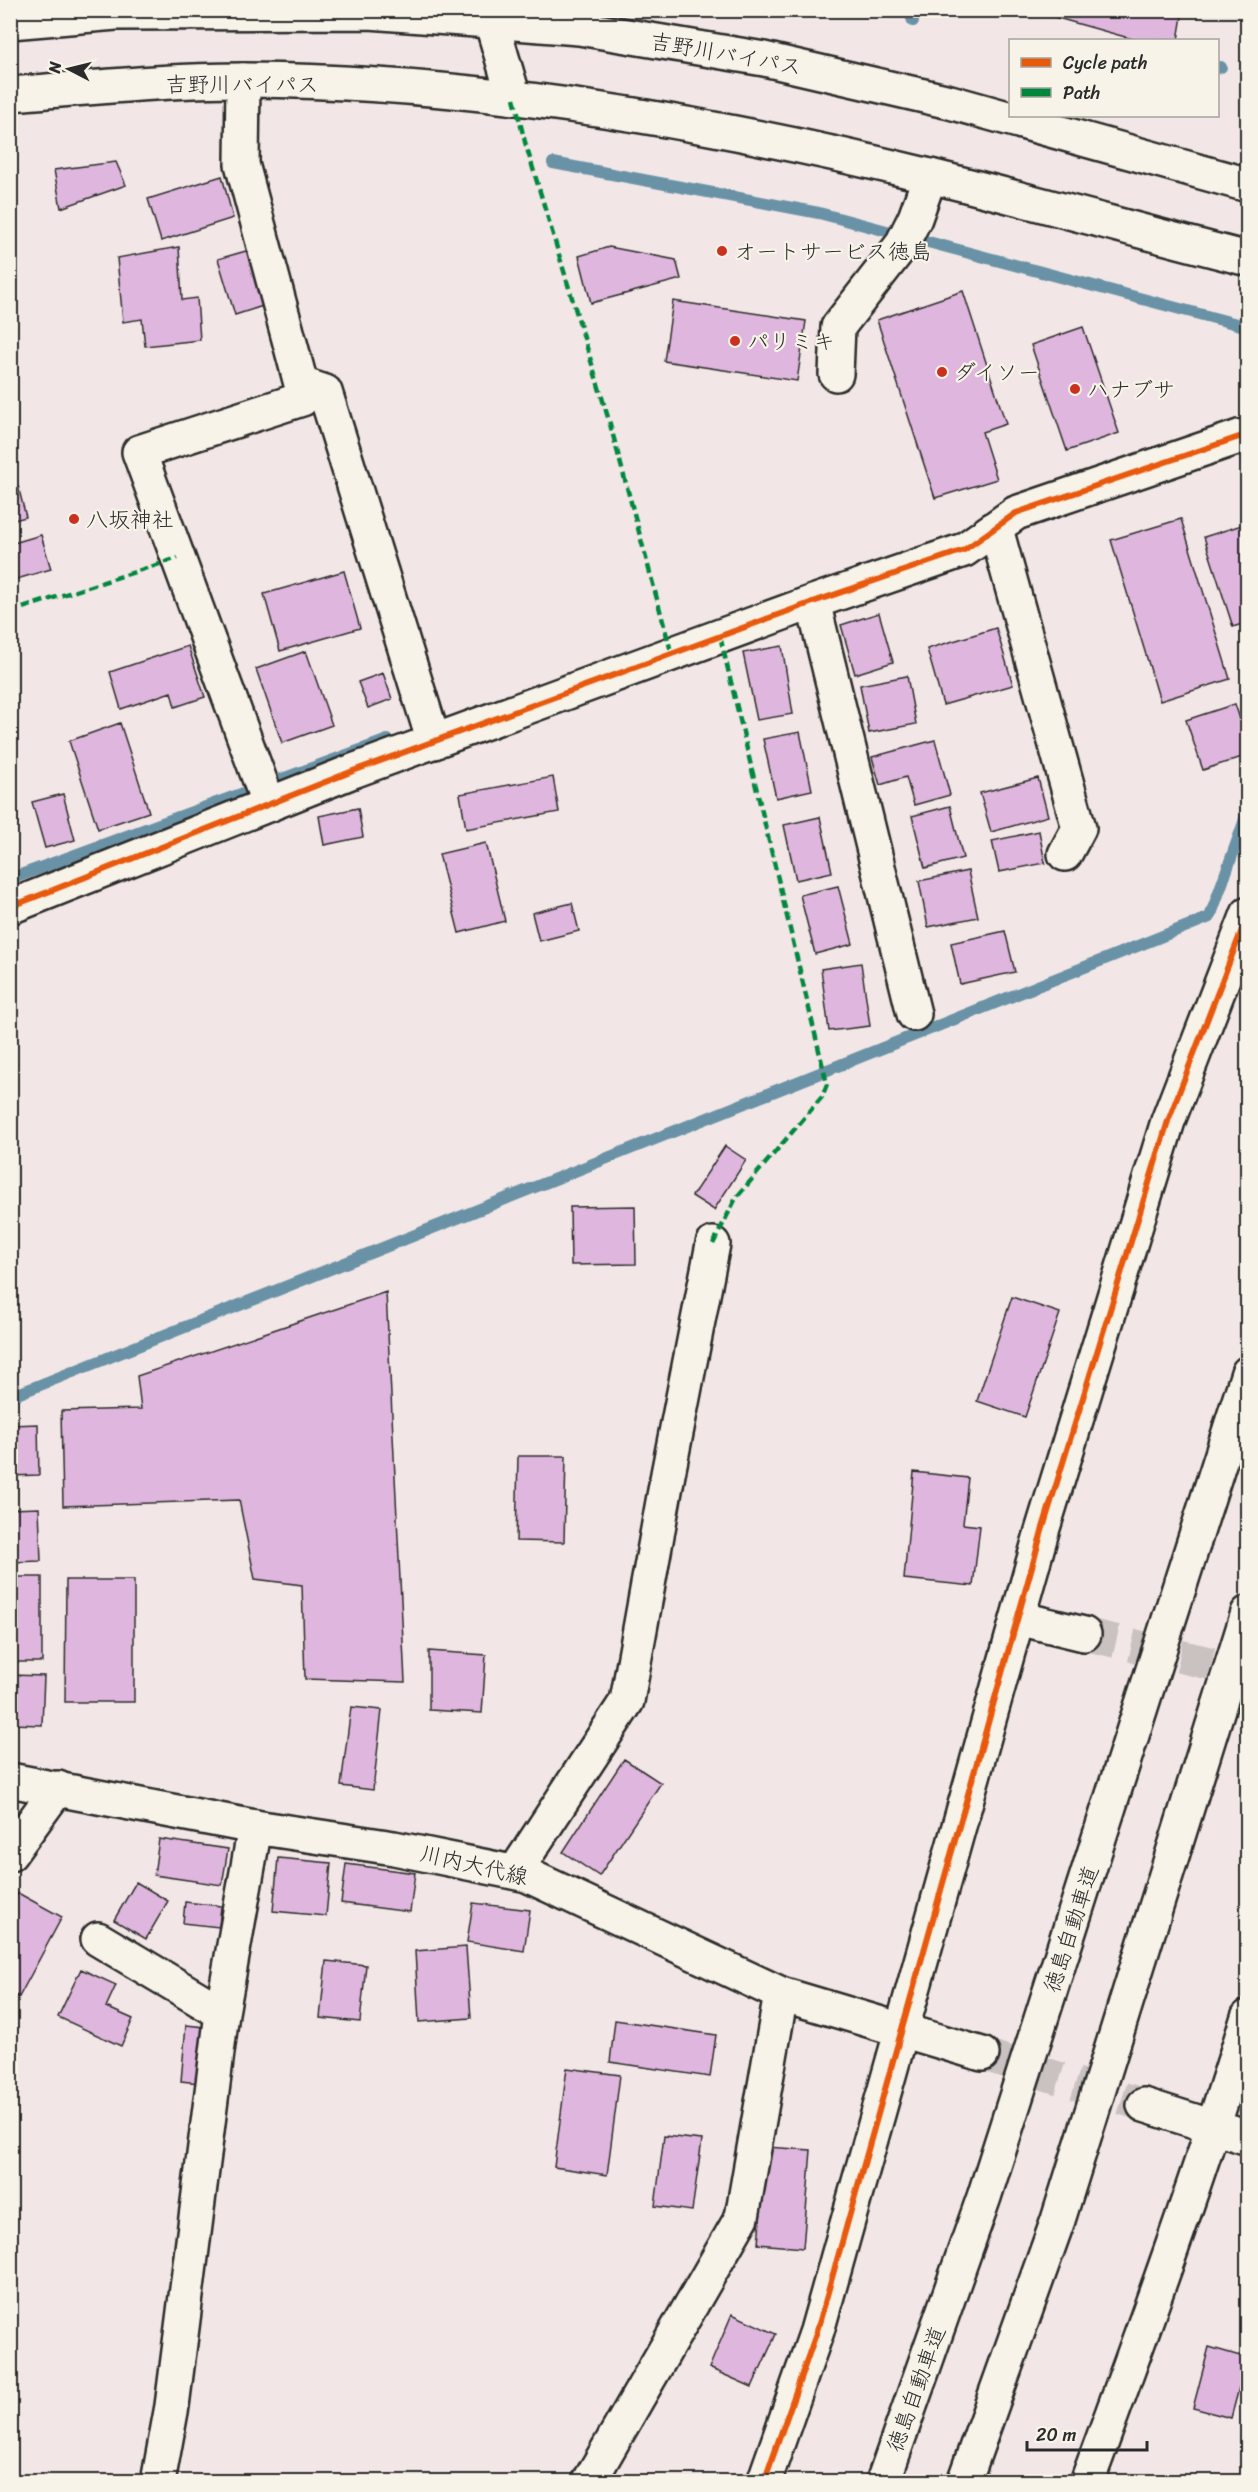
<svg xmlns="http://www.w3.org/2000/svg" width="1258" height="2492" font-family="Sriracha,'Klee One',sans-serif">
  <rect width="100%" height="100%" fill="#f2e7e6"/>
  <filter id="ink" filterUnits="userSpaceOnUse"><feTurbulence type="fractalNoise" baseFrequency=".0167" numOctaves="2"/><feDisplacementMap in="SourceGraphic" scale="12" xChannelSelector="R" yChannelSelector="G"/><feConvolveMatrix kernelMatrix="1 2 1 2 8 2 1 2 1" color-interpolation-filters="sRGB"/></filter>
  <g filter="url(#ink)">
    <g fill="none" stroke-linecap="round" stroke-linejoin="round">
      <path stroke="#6b92a6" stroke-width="12" d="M909,10L913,21
        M1218,68L1221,67
        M553,163L819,213L1248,327
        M10,879L388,740
        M10,1397L1210,917L1248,811"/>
    </g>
    <path fill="#dfb6dd" stroke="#2b2b2b" stroke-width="1.5" d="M1029,10H1183L1178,40H1136Z
      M116,162L126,185L61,208L54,170Z
      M222,176L233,218L161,241L148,199Z
      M179,247L182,300L197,298L200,340L145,346L142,319L123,322L117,258Z
      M609,247L676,260L681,279L591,303L579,256Z
      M253,249L269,304L235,315L218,259Z
      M963,291L1006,424L982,432L997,479L935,498L877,320Z
      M673,301L806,321L797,381L664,361Z
      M1083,327L1119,433L1067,451L1031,345Z
      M18,486L26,517L10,521V488Z
      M1181,519L1230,679L1160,701L1111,540Z
      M1248,523V622L1233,627L1204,537Z
      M41,535L51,569L10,581V544Z
      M344,571L360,628L280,651L264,594Z
      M879,613L893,662L855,674L841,625Z
      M996,628L1013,685L943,705L927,649Z
      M188,646L205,697L175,707L171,692L121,709L110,672Z
      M782,646L793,714L757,720L743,653Z
      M306,651L332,725L282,743L256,669Z
      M383,673L392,699L368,708L358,682Z
      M907,676L916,724L869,733L860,685Z
      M1235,704L1248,743V755L1203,770L1186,720Z
      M120,723L149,812L98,829L69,741Z
      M800,732L812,790L776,798L763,739Z
      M935,740L950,795L914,805L906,777L880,785L872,757Z
      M553,777L559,812L466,829L460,794Z
      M1038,778L1048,816L991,832L980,793Z
      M63,794L75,840L45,848L32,802Z
      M950,806L963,858L925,868L912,816Z
      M358,808L363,837L324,845L319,816Z
      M820,817L832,872L796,880L784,825Z
      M1039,831L1045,863L999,872L992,841Z
      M486,843L505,921L459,933L439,854Z
      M968,871L978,917L928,927L919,881Z
      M838,886L853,944L815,954L800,895Z
      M572,903L579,931L539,941L532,913Z
      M1005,931L1015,972L960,984L951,943Z
      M861,963L870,1026L829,1031L821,969Z
      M725,1146L746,1160L714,1210L692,1196Z
      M635,1206L636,1264L571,1265L570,1207Z
      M386,1292L405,1682L305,1679L302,1585L255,1579L239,1500L63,1506L61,1411L141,1409L137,1376Z
      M1012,1297L1060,1313L1025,1417L977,1401Z
      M38,1424L39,1475L10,1476V1425Z
      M518,1456H566L564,1542L516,1541Z
      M914,1472L968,1478L963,1524L980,1526L973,1586L904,1579Z
      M39,1508L41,1561L10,1562V1509Z
      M10,1577H42V1662H10Z
      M66,1580H134V1702H65Z
      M429,1651L486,1655L482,1713L429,1710Z
      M10,1675L44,1676L42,1725L10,1724Z
      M351,1707L382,1710L373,1790L341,1786Z
      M624,1759L661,1783L599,1876L563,1852Z
      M159,1839L228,1849L222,1885L154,1875Z
      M278,1858L331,1863L326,1916L273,1911Z
      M346,1864L415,1873L410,1912L341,1903Z
      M136,1882L168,1901L146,1939L114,1920Z
      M18,1893L62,1917L19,1997L10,1992V1906Z
      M185,1902L221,1906L219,1927L183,1923Z
      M473,1903L530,1910L524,1951L467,1942Z
      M466,1947L471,2018L419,2022L415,1951Z
      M326,1961L366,1965L360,2022L320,2018Z
      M81,1969L116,1985L106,2007L133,2019L121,2046L58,2017Z
      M615,2020L716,2035L710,2077L610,2062Z
      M186,2025L205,2027L199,2083L181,2081Z
      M567,2068L620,2075L607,2175L554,2167Z
      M664,2136L702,2140L692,2211L655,2206Z
      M766,2147L811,2150L803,2248L758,2244Z
      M732,2314L776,2334L752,2387L709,2368Z
      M1209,2347L1247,2358L1231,2418L1193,2408Z"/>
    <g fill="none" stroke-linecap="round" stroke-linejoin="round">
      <path stroke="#cac1c1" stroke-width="33" stroke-dasharray="33 16" stroke-linecap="butt" d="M1084,1634L1248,1672"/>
      <path stroke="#cac1c1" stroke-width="33" stroke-dasharray="33 16" stroke-linecap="butt" d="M982,2054L1144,2105"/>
      <defs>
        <path id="minor" d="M488,10L514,98
          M243,80L242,164L301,384L325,392L434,742
          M836,374L838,327L901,246L915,218L930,176
          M996,529L1079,828L1065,854
          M813,602L914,1014
          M269,805L139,452L302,399L301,384
          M10,907L353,771L813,602L964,550L1016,513L1239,437L1248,436
          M1018,1618L1084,1634
          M10,1854L58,1788
          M515,1872L627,1701L668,1474L713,1244
          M98,1939L222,2013
          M158,2482L172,2406L222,2013L255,1827
          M589,2482L742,2217L781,1994
          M764,2482L817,2331L1042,1531L1168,1121L1248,914
          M1087,2482C1144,2328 1200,2174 1248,2017"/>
        <path id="major" d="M10,1780L255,1827L394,1848L527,1875L781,1994L982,2054
          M1144,2105L1248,2138"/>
        <path id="highway" d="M10,22L116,13L369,12L579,28L764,59L950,102L1248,185
          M10,94C88,88 166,80 244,80C474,81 707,121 930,176C1036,202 1142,232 1248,259
          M883,2482L984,2197L1248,1373
          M964,2482L1058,2220L1248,1613"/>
      </defs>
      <use href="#minor" stroke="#2b2b2b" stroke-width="38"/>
      <use href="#major" stroke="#2b2b2b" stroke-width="38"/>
      <use href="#highway" stroke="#2b2b2b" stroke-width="38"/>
      <use href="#minor" stroke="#f7f3e8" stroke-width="33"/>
      <use href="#major" stroke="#f7f3e8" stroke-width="33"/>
      <use href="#highway" stroke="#f7f3e8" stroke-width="33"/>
      <path stroke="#00873e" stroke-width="4.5" stroke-dasharray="9 4.5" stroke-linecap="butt" d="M514,98L525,142L610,424L672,655
        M10,612L178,558
        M713,1244L736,1198L822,1097L827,1084L720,636"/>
      <defs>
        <path id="cycleway" d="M10,907L353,771L813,602L964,550L1016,513L1239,437L1248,436
          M764,2482L817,2331L1042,1531L1168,1121L1248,914"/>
      </defs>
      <use href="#cycleway" stroke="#f7f3e8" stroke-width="10"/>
      <use href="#cycleway" stroke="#e8590c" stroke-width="6"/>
    </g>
  </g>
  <g fill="#c8321e" stroke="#f7f3e8" stroke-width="2">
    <circle cx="722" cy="251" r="6"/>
    <circle cx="735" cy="341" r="6"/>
    <circle cx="942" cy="372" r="6"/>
    <circle cx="1075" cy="389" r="6"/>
    <circle cx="74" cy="519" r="6"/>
  </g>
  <g text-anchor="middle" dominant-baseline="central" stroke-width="4.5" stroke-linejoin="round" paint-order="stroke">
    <g font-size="22" fill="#2b2b2b" stroke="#f7f3e8">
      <text transform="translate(726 54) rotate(10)">吉野川バイパス</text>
      <text x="242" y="84">吉野川バイパス</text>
      <text transform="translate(474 1865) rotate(13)">川内大代線</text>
      <text transform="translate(1071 1929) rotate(-72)">徳島自動車道</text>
      <text transform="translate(916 2389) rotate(-70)">徳島自動車道</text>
    </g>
    <g font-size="22" fill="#2b2b2b" stroke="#f7f3e8" text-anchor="start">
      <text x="734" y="251">オートサービス徳島</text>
      <text x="747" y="341">パリミキ</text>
      <text x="954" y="372">ダイソー</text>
      <text x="1087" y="389">ハナブサ</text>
      <text x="86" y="519">八坂神社</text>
    </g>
  </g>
  <rect width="1258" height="2492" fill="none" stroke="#f7f3e8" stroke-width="36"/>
  <rect x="18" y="18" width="1222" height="2456" fill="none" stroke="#2b2b2b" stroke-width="2" filter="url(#ink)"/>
  <rect x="1009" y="39" width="210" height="78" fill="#f7f3e8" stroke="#a5a39c" stroke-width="1.5"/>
  <rect x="1021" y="58" width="30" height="9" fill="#e8590c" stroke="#a5a39c" stroke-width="1.5"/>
  <text x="1063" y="69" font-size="18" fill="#2b2b2b">Cycle path</text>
  <rect x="1021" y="88" width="30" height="9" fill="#00873e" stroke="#a5a39c" stroke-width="1.5"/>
  <text x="1063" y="99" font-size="18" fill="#2b2b2b">Path</text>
  <g transform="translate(69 69) rotate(277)" stroke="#f7f3e8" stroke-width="4.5" paint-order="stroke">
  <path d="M0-4.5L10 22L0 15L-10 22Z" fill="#2b2b2b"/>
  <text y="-9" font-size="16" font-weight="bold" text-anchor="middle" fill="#2b2b2b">N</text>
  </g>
  <path d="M1027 2441v9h120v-9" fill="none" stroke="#2b2b2b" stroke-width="3"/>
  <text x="1036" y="2441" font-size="18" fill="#2b2b2b" stroke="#f7f3e8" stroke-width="4.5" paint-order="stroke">20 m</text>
</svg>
